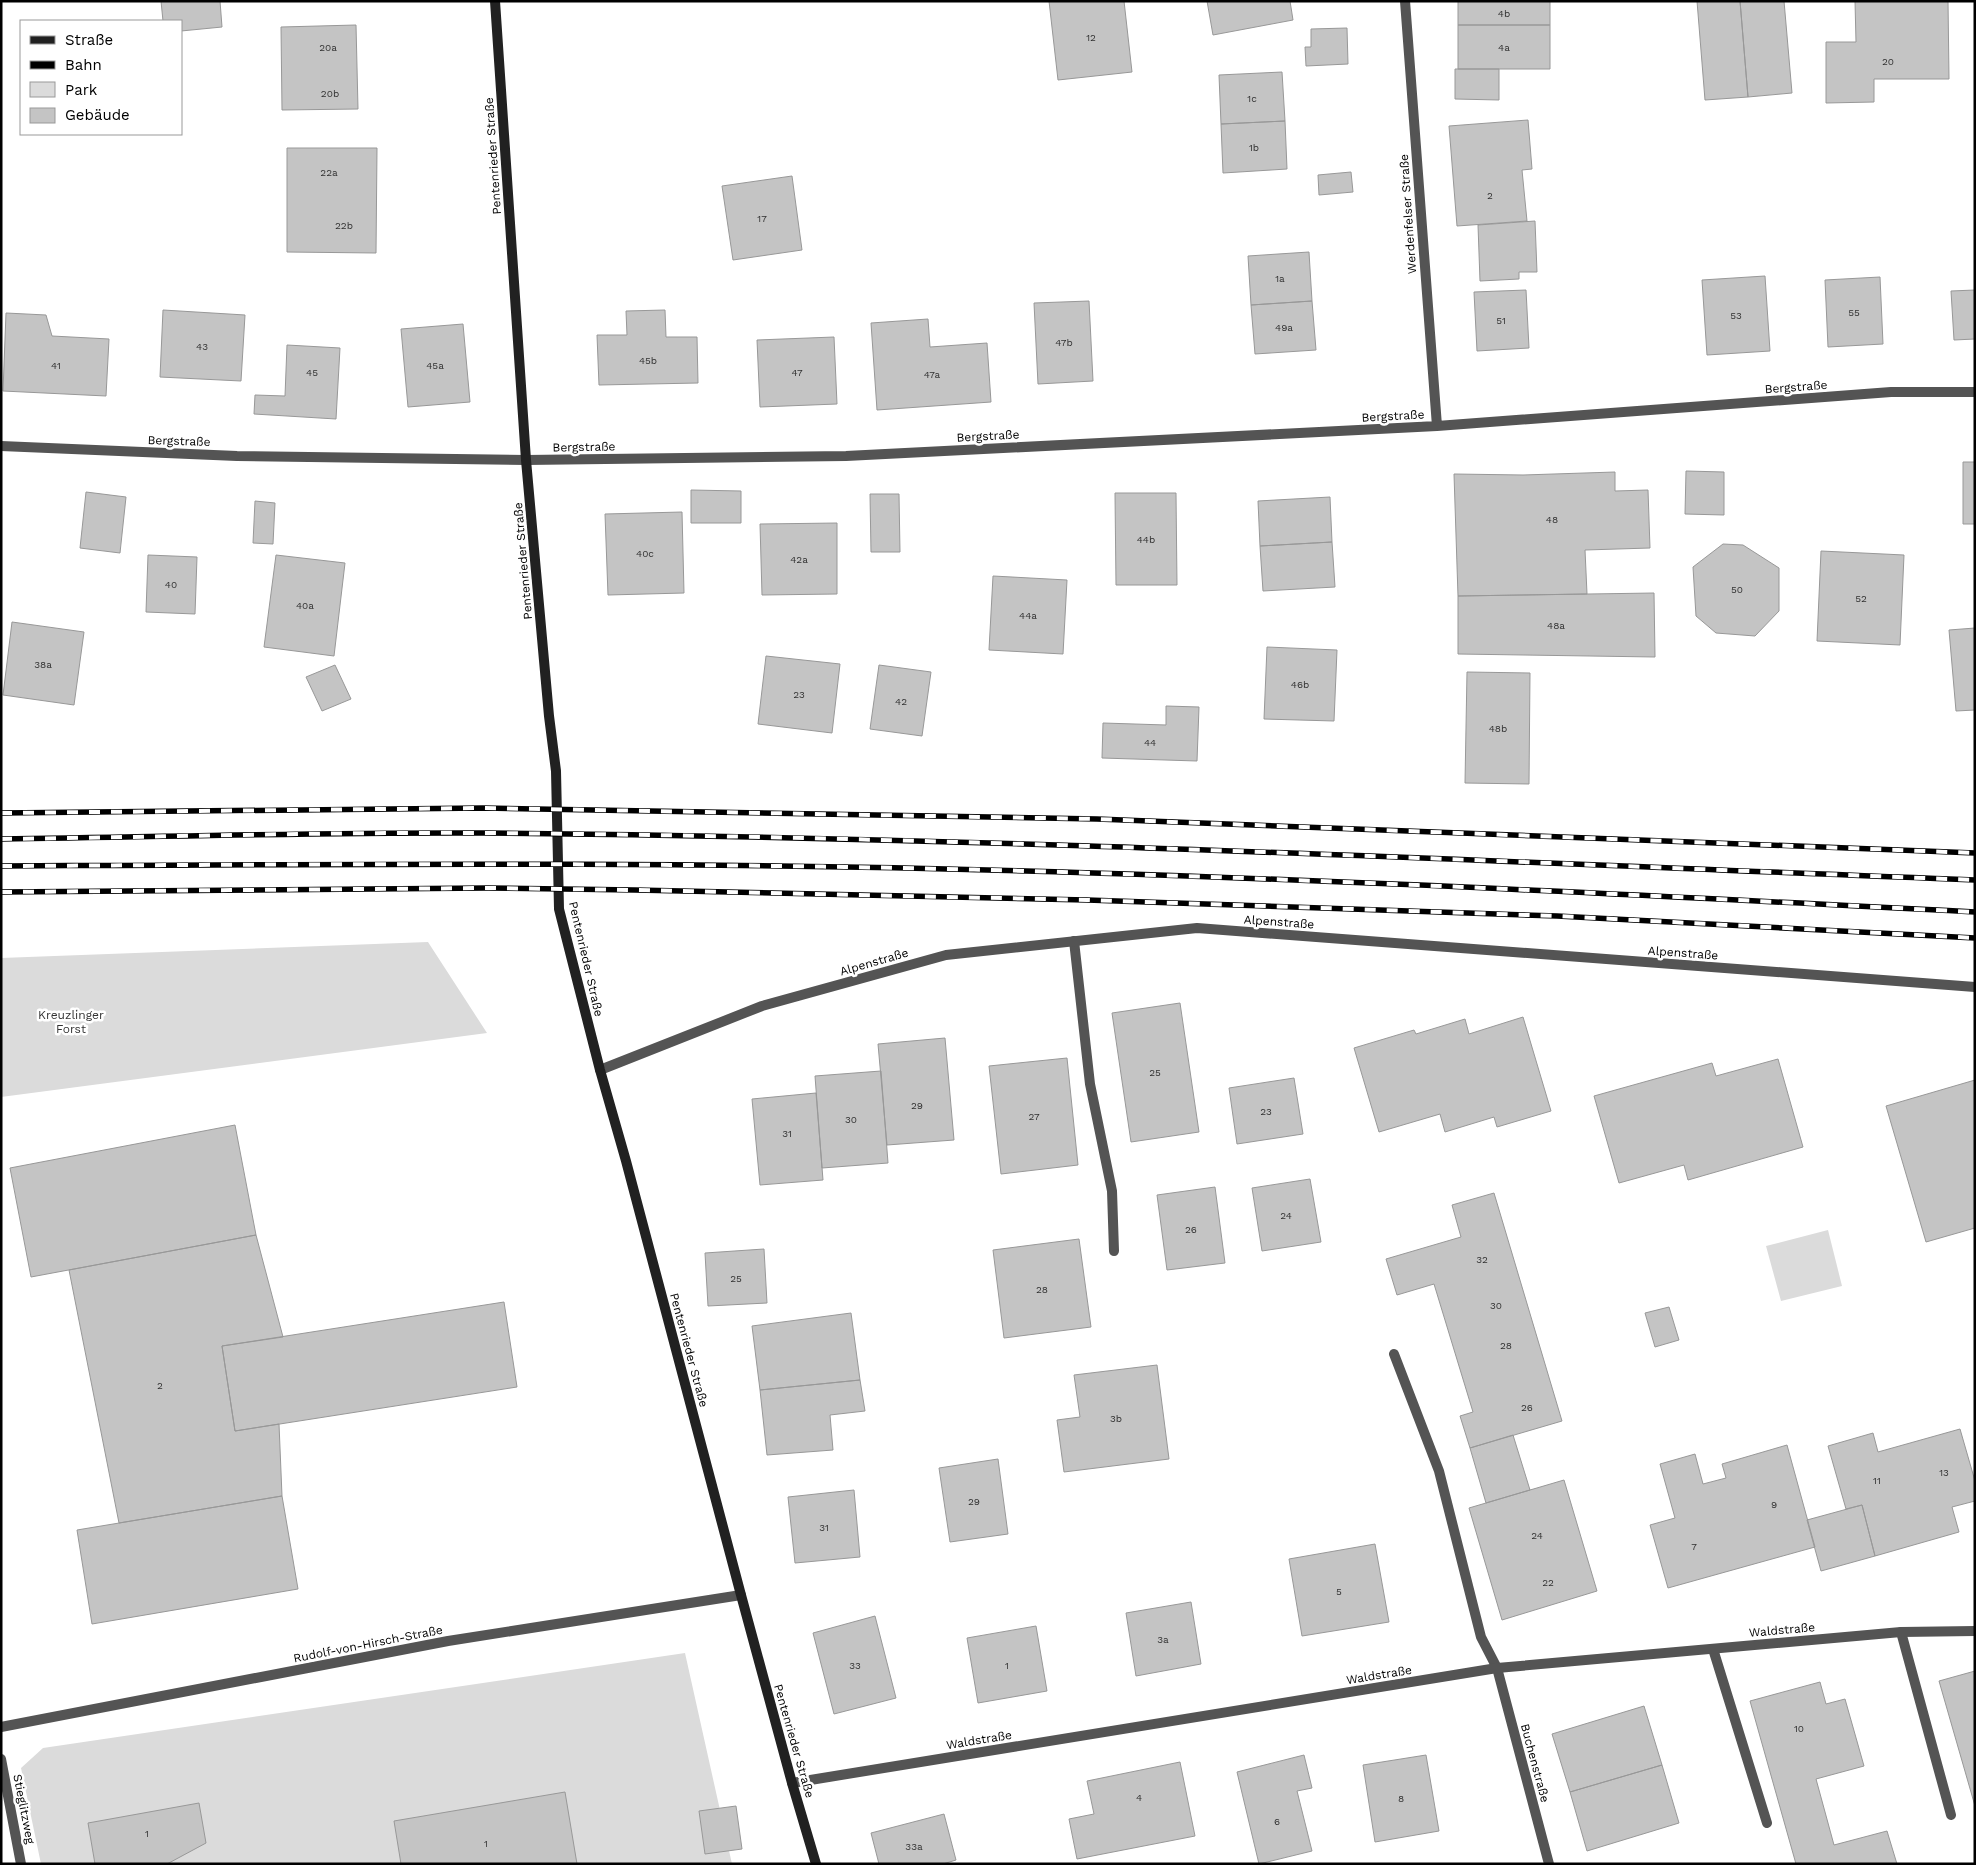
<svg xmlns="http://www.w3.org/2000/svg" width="1976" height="1865" font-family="'Work Sans',sans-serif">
  <rect width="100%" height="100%" fill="#fff"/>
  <path fill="#dbdbdb" d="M428,942L487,1033L1,1097V958Z
    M1828,1230L1842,1286L1781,1301L1766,1246Z
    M685,1653L732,1864H41L21,1768L43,1748Z"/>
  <path fill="#c4c4c4" stroke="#989898" d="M161,1H220L222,27L181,31V21H163Z
    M1049,1H1124L1132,72L1058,80Z
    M1207,1H1290L1293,20L1213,35Z
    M1458,1H1550V25H1458Z
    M1697,1H1740L1748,97L1705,100Z
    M1740,1H1784L1792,93L1748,97Z
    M1855,1H1948L1949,79H1874V102L1826,103V42H1856Z
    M356,25L358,109L282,110L281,27Z
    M1458,25H1550V69H1458Z
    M1347,28L1348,64L1306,66L1305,47H1311V29Z
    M1455,69H1499V100L1455,99Z
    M1282,72L1285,121L1221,124L1219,75Z
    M1528,120L1532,169L1522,170L1527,221L1457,226L1449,126Z
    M1285,121L1287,169L1223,173L1221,124Z
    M287,148H377L376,253L287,252Z
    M1351,172L1353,192L1319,195L1318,175Z
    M792,176L802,250L733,260L722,186Z
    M1535,221L1537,272H1519V279L1480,281L1478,225Z
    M1309,252L1312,301L1251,305L1248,256Z
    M1765,276L1770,351L1707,355L1702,280Z
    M1880,277L1883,344L1828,347L1825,280Z
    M1526,290L1529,348L1477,351L1474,292Z
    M1975,290V339L1954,340L1951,291Z
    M1089,301L1093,381L1038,384L1034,303Z
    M1312,301L1316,350L1255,354L1251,305Z
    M163,310L245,315L241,381L160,377Z
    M665,310L666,337H697L698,383L599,385L597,335H627L626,311Z
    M6,313L46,315L52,336L109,339L106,396L3,391Z
    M928,319L930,347L987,343L991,402L877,410L871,323Z
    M463,324L470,402L408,407L401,329Z
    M834,337L837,404L760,407L757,340Z
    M287,345L340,348L336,419L254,414L255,395L285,396Z
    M1963,462H1975V524H1963Z
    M1686,471L1724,472V515L1685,514Z
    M1615,472V491L1648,490L1650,548L1585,550L1587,594L1458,596L1454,474L1523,475Z
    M691,490L741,491V523H691Z
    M86,492L126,497L120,553L80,548Z
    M1115,493H1176L1177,585H1116Z
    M870,494H899L900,552H871Z
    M1330,497L1332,542L1260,546L1258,501Z
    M255,501L275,503L273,544L253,543Z
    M682,512L684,593L608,595L605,514Z
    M837,523V594L762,595L760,524Z
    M1332,542L1335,587L1263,591L1260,546Z
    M1723,544L1743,545L1779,568V611L1755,636L1716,633L1696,616L1693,567Z
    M1821,551L1904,555L1900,645L1817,641Z
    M148,555L197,557L195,614L146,612Z
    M276,555L345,563L334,656L264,647Z
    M993,576L1067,580L1063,654L989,650Z
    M1654,593L1655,657L1458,654V596Z
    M12,622L84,632L74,705L3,695Z
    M1975,628V710L1956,711L1949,630Z
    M1267,647L1337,650L1334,721L1264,719Z
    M766,656L840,664L832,733L758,724Z
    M335,665L351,699L322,711L306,677Z
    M879,665L931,672L922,736L870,729Z
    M1467,672L1530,673L1529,784L1465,783Z
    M1166,706L1199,707L1197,761L1102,758L1103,723L1166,725Z
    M1180,1003L1199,1132L1131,1142L1112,1013Z
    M1523,1017L1551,1111L1497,1127L1494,1117L1445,1132L1440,1114L1379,1132L1354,1048L1414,1030L1416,1034L1465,1019L1469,1034Z
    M945,1038L954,1140L887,1145L878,1044Z
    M1067,1058L1078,1165L1001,1174L989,1066Z
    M1778,1059L1803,1147L1688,1180L1684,1165L1619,1183L1594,1096L1712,1063L1716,1076Z
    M881,1071L888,1163L822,1168L815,1076Z
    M1294,1078L1303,1134L1237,1144L1229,1088Z
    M1975,1080V1228L1926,1242L1886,1106Z
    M816,1093L823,1180L760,1185L752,1099Z
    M235,1125L256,1235L31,1277L10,1168Z
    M1310,1179L1321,1242L1262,1251L1252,1188Z
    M1215,1187L1225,1263L1167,1270L1157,1195Z
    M1494,1193L1562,1421L1470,1448L1460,1416L1473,1412L1434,1284L1397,1295L1386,1259L1461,1237L1452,1205Z
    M256,1235L283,1337L222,1346L235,1431L279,1424L282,1496L119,1523L69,1270Z
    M1079,1239L1091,1327L1004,1338L993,1250Z
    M764,1249L767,1303L708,1306L705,1253Z
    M504,1302L517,1387L235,1431L222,1346Z
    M1669,1307L1679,1340L1655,1347L1645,1313Z
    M851,1313L860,1380L760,1390L752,1326Z
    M1157,1365L1169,1459L1064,1472L1057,1420L1080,1417L1074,1375Z
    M860,1380L865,1411L830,1415L833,1450L767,1455L760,1390Z
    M1960,1429L1975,1481V1501L1952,1507L1959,1532L1875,1556L1862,1505L1846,1509L1828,1446L1873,1433L1878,1452Z
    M1513,1435L1530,1490L1486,1503L1470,1448Z
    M1787,1445L1815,1547L1668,1588L1650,1525L1675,1518L1660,1464L1695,1454L1703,1484L1726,1478L1722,1464Z
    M998,1459L1008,1534L950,1542L939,1468Z
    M1564,1480L1597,1591L1502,1620L1469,1508Z
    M854,1490L860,1557L795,1563L788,1497Z
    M282,1496L298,1589L92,1624L77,1530Z
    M1862,1505L1875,1556L1821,1571L1807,1520Z
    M1375,1544L1389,1622L1302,1636L1289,1559Z
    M1191,1602L1201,1664L1136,1676L1126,1613Z
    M875,1616L896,1698L834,1714L813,1633Z
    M1036,1626L1047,1691L978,1703L967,1638Z
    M1975,1671V1806L1939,1681Z
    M1820,1682L1826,1704L1845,1699L1864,1766L1816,1779L1834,1845L1887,1831L1897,1864H1796L1750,1701Z
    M1644,1706L1662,1765L1570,1792L1552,1734Z
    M1304,1755L1312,1788L1297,1791L1312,1851L1259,1864L1237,1772Z
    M1426,1755L1439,1831L1375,1842L1363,1765Z
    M1180,1762L1195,1836L1077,1859L1069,1819L1094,1814L1087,1781Z
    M1662,1765L1679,1823L1587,1851L1570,1792Z
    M565,1792L577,1864H401L394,1821Z
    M199,1803L206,1843L167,1864H95L88,1823Z
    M736,1806L742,1849L705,1854L699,1811Z
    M944,1814L956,1860L943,1864H879L871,1833Z"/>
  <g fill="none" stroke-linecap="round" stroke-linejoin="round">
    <path stroke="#545454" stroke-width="10" d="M1074,941L1090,1084L1112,1191L1114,1251
      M1394,1354L1439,1471L1481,1637L1497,1668
      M1901,1632L1951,1815
      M1713,1649L1767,1823"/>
    <path stroke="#545454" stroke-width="10" d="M1405,1L1437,426
      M1,446L237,456L526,460L846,456L1437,426L1891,392H1975
      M600,1070L762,1006L946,955L1197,928L1975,987
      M1497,1668L1549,1864
      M1,1727L448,1641L741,1595
      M1,1759L21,1864
      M792,1783L1497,1668L1901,1632L1975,1631"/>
    <path stroke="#212121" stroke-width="10" d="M495,1L526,460L549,716L556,771L559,909L600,1070L626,1161L741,1595L792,1783L816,1864"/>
    <defs>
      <path id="rail" d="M1,813L483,808L1097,819L1975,853
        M1,839C163,837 325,832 487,833C983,837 1479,861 1975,880
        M1,866C365,864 729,861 1093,873C1387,882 1681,897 1975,912
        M1,892L488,888L635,890L1087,900L1557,916L1975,938"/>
    </defs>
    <use href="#rail" stroke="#000" stroke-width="5.5"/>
    <use href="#rail" stroke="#fff" stroke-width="4" stroke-dasharray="11" stroke-linecap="butt"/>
  </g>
  <g text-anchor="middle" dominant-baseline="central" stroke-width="5" stroke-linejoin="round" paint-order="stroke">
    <g font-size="10" fill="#313131">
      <text x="1504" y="13">4b</text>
      <text x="1091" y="37">12</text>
      <text x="328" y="47">20a</text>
      <text x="1504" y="47">4a</text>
      <text x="1888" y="61">20</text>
      <text x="330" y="93">20b</text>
      <text x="1252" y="98">1c</text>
      <text x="1254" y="147">1b</text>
      <text x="329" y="172">22a</text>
      <text x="1490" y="195">2</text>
      <text x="762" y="218">17</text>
      <text x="344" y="225">22b</text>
      <text x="1280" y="278">1a</text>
      <text x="1854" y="312">55</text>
      <text x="1736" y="315">53</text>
      <text x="1501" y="320">51</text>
      <text x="1284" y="327">49a</text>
      <text x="1064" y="342">47b</text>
      <text x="202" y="346">43</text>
      <text x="648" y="360">45b</text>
      <text x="56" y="365">41</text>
      <text x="435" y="365">45a</text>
      <text x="312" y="372">45</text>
      <text x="797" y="372">47</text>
      <text x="932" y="374">47a</text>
      <text x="1552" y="519">48</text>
      <text x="1146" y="539">44b</text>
      <text x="645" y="553">40c</text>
      <text x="799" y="559">42a</text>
      <text x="171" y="584">40</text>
      <text x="1737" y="589">50</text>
      <text x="1861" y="598">52</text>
      <text x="305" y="605">40a</text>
      <text x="1028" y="615">44a</text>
      <text x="1556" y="625">48a</text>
      <text x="43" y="664">38a</text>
      <text x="1300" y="684">46b</text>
      <text x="799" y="694">23</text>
      <text x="901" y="701">42</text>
      <text x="1498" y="728">48b</text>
      <text x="1150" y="742">44</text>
      <text x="1155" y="1072">25</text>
      <text x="917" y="1105">29</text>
      <text x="1266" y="1111">23</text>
      <text x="1034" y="1116">27</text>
      <text x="851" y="1119">30</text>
      <text x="787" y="1133">31</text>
      <text x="1286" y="1215">24</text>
      <text x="1191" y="1229">26</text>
      <text x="1482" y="1259">32</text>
      <text x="736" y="1278">25</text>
      <text x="1042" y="1289">28</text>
      <text x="1496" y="1305">30</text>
      <text x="1506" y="1345">28</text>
      <text x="160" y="1385">2</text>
      <text x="1527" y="1407">26</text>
      <text x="1116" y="1418">3b</text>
      <text x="1944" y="1472">13</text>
      <text x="1877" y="1480">11</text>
      <text x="974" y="1501">29</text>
      <text x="1774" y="1504">9</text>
      <text x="824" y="1527">31</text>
      <text x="1537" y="1535">24</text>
      <text x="1694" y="1546">7</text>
      <text x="1548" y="1582">22</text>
      <text x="1339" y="1591">5</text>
      <text x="1163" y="1639">3a</text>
      <text x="855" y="1665">33</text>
      <text x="1007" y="1665">1</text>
      <text x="1799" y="1728">10</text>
      <text x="1139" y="1797">4</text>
      <text x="1401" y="1798">8</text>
      <text x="1277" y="1821">6</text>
      <text x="147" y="1833">1</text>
      <text x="486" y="1843">1</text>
      <text x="914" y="1846">33a</text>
    </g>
    <g font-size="12" fill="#000" stroke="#fff">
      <text transform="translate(493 156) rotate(-94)">Pentenrieder Straße</text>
      <text transform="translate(1408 214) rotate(-94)">Werdenfelser Straße</text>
      <text transform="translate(1796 387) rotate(-4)">Bergstraße</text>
      <text transform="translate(1393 416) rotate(-3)">Bergstraße</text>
      <text transform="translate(988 436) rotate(-3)">Bergstraße</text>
      <text transform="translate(179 441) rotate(2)">Bergstraße</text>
      <text transform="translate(584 447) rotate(-1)">Bergstraße</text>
      <text transform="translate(523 561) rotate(-95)">Pentenrieder Straße</text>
      <text transform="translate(1279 922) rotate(4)">Alpenstraße</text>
      <text transform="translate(1683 953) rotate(4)">Alpenstraße</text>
      <text transform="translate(586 959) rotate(77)">Pentenrieder Straße</text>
      <text transform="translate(874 962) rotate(-16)">Alpenstraße</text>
      <text transform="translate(689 1350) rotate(75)">Pentenrieder Straße</text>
      <text transform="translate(1782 1630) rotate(-5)">Waldstraße</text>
      <text transform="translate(368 1644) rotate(-11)">Rudolf-von-Hirsch-Straße</text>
      <text transform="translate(1379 1675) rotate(-9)">Waldstraße</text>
      <text transform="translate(979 1740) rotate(-9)">Waldstraße</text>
      <text transform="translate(794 1741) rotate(74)">Pentenrieder Straße</text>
      <text transform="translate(1535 1763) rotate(75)">Buchenstraße</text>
      <text transform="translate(24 1809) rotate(79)">Stieglitzweg</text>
    </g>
    <g font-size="12" fill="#323232" stroke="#fff">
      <text x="71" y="1015">Kreuzlinger<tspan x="71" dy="14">Forst</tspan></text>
    </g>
  </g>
  <rect width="1976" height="1865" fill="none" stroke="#000000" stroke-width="5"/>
  <rect x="20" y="20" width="162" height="115" fill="#ffffff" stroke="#999999"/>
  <rect x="30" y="36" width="25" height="8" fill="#212121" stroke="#999999"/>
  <text x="65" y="45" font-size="15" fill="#000000">Straße</text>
  <rect x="30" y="61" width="25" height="8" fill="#000000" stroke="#999999"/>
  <text x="65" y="70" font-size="15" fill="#000000">Bahn</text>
  <rect x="30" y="82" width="25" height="15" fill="#dbdbdb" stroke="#999999"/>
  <text x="65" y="95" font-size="15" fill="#000000">Park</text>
  <rect x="30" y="108" width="25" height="15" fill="#c4c4c4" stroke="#999999"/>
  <text x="65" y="120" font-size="15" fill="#000000">Gebäude</text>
</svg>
